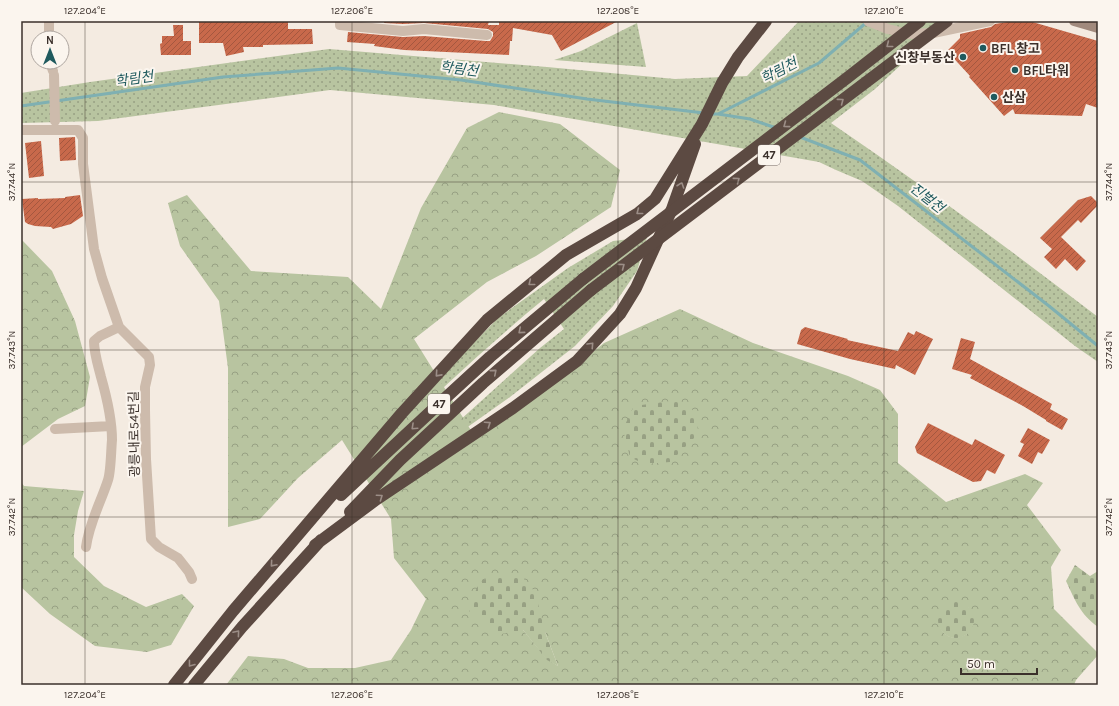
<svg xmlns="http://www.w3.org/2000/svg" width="1119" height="706" font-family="Karla,'Noto Sans KR',sans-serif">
  <defs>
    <pattern id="grass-dots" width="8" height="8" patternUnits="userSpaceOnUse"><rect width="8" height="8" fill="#b8c4a0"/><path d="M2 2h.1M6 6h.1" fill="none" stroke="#97a083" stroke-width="1.8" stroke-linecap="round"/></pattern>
    <pattern id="forest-crowns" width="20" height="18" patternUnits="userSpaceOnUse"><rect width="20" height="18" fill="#b8c4a0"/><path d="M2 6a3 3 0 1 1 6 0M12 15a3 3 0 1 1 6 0" fill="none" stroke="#97a083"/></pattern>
    <pattern id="cemetery-stones" width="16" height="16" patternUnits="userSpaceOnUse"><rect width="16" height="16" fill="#b8c4a0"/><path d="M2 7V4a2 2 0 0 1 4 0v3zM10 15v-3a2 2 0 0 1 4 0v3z" fill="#97a083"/></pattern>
    <pattern id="building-hatch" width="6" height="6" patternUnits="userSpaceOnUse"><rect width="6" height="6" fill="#c8694b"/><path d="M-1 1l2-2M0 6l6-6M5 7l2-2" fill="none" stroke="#a4573f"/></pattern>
  </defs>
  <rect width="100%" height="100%" fill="#f4ebe1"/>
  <path fill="url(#grass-dots)" d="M799,21H948L875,89L831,123C922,185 1011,250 1098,317V362L1075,346L898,206L862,181L836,170L819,162L494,105L330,90L98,121L21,123V93L90,82L329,49L547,67L675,79L747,76Z
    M637,23L646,67L554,60L581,51Z
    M647,237L637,271L613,306L575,346L510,397L397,477L540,348L564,329L544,299C489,344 438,393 385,441L456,361L498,318L568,268L613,241Z"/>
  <path fill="url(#forest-crowns)" fill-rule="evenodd" d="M499,112L560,124L620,170L611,207L536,256L487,282L414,339L472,432L552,385L604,343L680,309L753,343L848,376L880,390L898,414V463L946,502L1025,474L1043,483L1027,505L1061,550L1051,567L1054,609L1098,653V655L1076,680L1074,685H226L248,656L284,659L308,668H355L391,660L411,630L426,599L394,558L391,519L342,440L298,478L260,519L228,527V368L219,301L180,246L168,203L187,195L251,271L348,277L381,309L421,208L467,128ZM953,603C959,603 963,604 969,608L967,634C942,649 926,613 953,603ZM523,630L545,632L558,666L547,659Z
    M21,239L52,271L75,321L90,377L85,406L58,419L21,447Z
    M21,482L24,486L84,491L78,511L74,535V557L104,586L146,607L182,594L194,606L171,645L147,652L95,646L50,614L21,587Z"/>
  <path fill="url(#cemetery-stones)" d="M679,400C697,411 697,413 698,434L670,462L644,464L630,457L623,429L634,406Z
    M1075,565L1090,576L1098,571V627C1080,614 1075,600 1066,581Z
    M501,574L523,578L535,592L545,632L558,666L547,660L523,630L501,634L469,611L477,587L483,580Z
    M938 620a18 18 0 1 1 36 0a18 18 0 1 1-36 0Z"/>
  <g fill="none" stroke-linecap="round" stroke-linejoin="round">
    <path stroke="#7fb0b2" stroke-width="3" d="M21,106L223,77L338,68L461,80L587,99L704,113
      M710,114H718L819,63L867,22
      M718,114L750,119L776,128
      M800,137L860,160L1049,306L1098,346"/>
  </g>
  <path fill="url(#building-hatch)" d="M199,21H288V29H312L313,44L263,45V47H243L244,52L226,56L223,43H199Z
    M384,21H489L488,25H499V21H618L561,51L552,35L513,28L512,41H510L509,55L404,50L374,46L375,44L347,42L348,32L403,37L424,36L486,41H490L493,36V32L488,29L424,23L403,24L384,23Z
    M1013,21H1029L1098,41V108L1086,104L1082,116L1015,114L1013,109L1004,116L969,77L970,76L947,51L960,38V34L991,27L995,24Z
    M173,25H183V41H191V55H161L160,44L162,43V36H174Z
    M75,137L76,160L60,161L59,138Z
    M41,141L44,176L29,178L25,143Z
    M80,195L83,216L71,224L53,229L51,227L35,226L28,224L25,222L22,199L38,198V199L65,198V197Z
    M1091,196L1098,203V205L1081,223L1078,220L1061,237L1086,261L1077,271L1065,259L1056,269L1044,257L1052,249L1040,238L1078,200Z
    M805,327L848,339L847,340L898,351L908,332L914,335L916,331L933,339L915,375L896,365L895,369L850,359L797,344L801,330Z
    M961,338L975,342L970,359L1052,404L1050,409L1068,419L1062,430L1046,421V420L1023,406L970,378L972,375L952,369Z
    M928,423L972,445L975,439L1005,455L995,474L987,470L981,481L973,482L917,453L915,447Z
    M1028,428L1050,440L1042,454L1038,452L1032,464L1018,456L1024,444L1020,442Z"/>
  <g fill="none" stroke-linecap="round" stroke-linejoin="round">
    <path stroke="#cdbbac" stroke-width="10" d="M49,21V38
      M340,21V25L403,31L424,29L487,35
      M868,21L888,29L908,34L933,33L990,21
      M50,62L53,71
      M54,75L55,121
      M21,130H78L83,138V164L94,249L102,278L119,327L149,357L150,365L145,387V410L146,459L151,539L159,547L178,558L189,572L192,579
      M55,429L111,426
      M86,547C89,523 101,502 108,480C111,471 111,450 112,440C112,418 107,398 101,377C98,365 94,353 94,341L100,336L119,327"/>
    <path stroke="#a18a7d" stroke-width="10" d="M1074,21L1098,28"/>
    <path stroke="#5c4a42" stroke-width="12" d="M341,495L441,402L490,357L583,279
      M350,512L400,460L483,383L591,290
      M315,545L377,499L513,408L577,361L620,314L636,288L672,209L695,144
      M174,685L233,611L402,413L487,320L566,255L637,214L655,199L702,124L722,83L738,57L766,21
      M194,685L242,627L321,540"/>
    <path stroke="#5c4a42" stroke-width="12" d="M583,279L847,78L920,21
      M591,290L947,21"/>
  </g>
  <defs><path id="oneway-chevron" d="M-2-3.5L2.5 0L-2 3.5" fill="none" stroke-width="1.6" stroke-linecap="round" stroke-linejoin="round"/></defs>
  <g stroke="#9c8e87">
    <use href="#oneway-chevron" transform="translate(889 45) rotate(142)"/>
    <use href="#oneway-chevron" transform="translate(841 101) rotate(-37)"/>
    <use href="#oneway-chevron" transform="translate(786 125) rotate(143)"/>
    <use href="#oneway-chevron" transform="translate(737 180) rotate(-37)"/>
    <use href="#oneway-chevron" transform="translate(681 185) rotate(-71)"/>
    <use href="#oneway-chevron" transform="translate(639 212) rotate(142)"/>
    <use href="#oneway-chevron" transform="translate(622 266) rotate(-37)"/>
    <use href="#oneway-chevron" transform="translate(531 283) rotate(141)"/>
    <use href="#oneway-chevron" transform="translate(521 331) rotate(140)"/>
    <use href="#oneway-chevron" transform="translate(591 345) rotate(-47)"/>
    <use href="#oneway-chevron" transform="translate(494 372) rotate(-41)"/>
    <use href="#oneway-chevron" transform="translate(438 374) rotate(132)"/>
    <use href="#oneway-chevron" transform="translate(488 424) rotate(-34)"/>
    <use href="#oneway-chevron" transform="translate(414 427) rotate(137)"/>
    <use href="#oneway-chevron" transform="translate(380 497) rotate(-35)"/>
    <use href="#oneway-chevron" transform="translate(273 564) rotate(131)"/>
    <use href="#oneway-chevron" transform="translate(237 633) rotate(-50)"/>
    <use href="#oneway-chevron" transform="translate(191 664) rotate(128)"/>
  </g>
  <path fill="none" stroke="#3b302b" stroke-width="1" stroke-opacity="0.45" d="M85,21V685M352,21V685M618,21V685M884,21V685M21,182H1098M21,350H1098M21,517H1098"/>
  <g fill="#1f5a5e" stroke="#fbf5ee" stroke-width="1.5">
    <circle cx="983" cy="48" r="4"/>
    <circle cx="963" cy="57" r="4"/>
    <circle cx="1015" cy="70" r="4"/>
    <circle cx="994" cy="97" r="4"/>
  </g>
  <g text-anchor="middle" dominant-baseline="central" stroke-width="4" stroke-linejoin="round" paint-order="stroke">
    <g fill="#fbf5ee" stroke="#756b66" stroke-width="1">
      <rect x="758" y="145" width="22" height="20" rx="3"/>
      <rect x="428" y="394" width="22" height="20" rx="3"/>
    </g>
    <g font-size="12" font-weight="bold" fill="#3b302b">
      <text x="769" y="155">47</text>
      <text x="439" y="404">47</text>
    </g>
    <g font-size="13" font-weight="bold" fill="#3b302b" stroke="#fbf5ee" text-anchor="start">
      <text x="991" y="48">BFL 창고</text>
      <text x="955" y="57" text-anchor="end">신창부동산</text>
      <text x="1023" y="70">BFL타워</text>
      <text x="1002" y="97">산삼</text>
    </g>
    <g font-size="13" fill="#3b302b" stroke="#fbf5ee">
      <text transform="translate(134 434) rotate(-91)">광릉내로54번길</text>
    </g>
    <g font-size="14" font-style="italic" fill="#1f5a5e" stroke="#fbf5ee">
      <text transform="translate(459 69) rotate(7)">학림천</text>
      <text transform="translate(779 71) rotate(-27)">학림천</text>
      <text transform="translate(134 79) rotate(-8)">학림천</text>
      <text transform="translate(927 198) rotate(38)">진벌천</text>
    </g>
  </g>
  <rect width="1119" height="706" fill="none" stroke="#fbf5ee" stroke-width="44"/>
  <g transform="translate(50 50)"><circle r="19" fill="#fbf5ee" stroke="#aea6a0"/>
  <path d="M0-3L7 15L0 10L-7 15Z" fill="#1f5a5e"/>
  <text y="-6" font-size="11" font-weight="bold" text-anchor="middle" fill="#3b302b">N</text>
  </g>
  <path d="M961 668v6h76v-6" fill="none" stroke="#3b302b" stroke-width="2"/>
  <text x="967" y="668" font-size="12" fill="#3b302b" stroke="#fbf5ee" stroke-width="3" paint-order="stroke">50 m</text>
  <rect x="22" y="22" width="1075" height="662" fill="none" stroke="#3b302b" stroke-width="1.5"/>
  <g font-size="10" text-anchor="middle" fill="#3b302b">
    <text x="85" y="14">127.204°E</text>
    <text x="352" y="14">127.206°E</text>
    <text x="618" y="14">127.208°E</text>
    <text x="884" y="14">127.210°E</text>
    <text transform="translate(11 182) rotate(-90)" y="4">37.744°N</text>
    <text transform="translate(1108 182) rotate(-90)" y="4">37.744°N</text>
    <text transform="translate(11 350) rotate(-90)" y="4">37.743°N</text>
    <text transform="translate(1108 350) rotate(-90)" y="4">37.743°N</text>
    <text transform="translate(11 517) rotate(-90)" y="4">37.742°N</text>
    <text transform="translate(1108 517) rotate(-90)" y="4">37.742°N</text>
    <text x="85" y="698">127.204°E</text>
    <text x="352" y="698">127.206°E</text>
    <text x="618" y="698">127.208°E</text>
    <text x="884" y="698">127.210°E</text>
  </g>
</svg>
